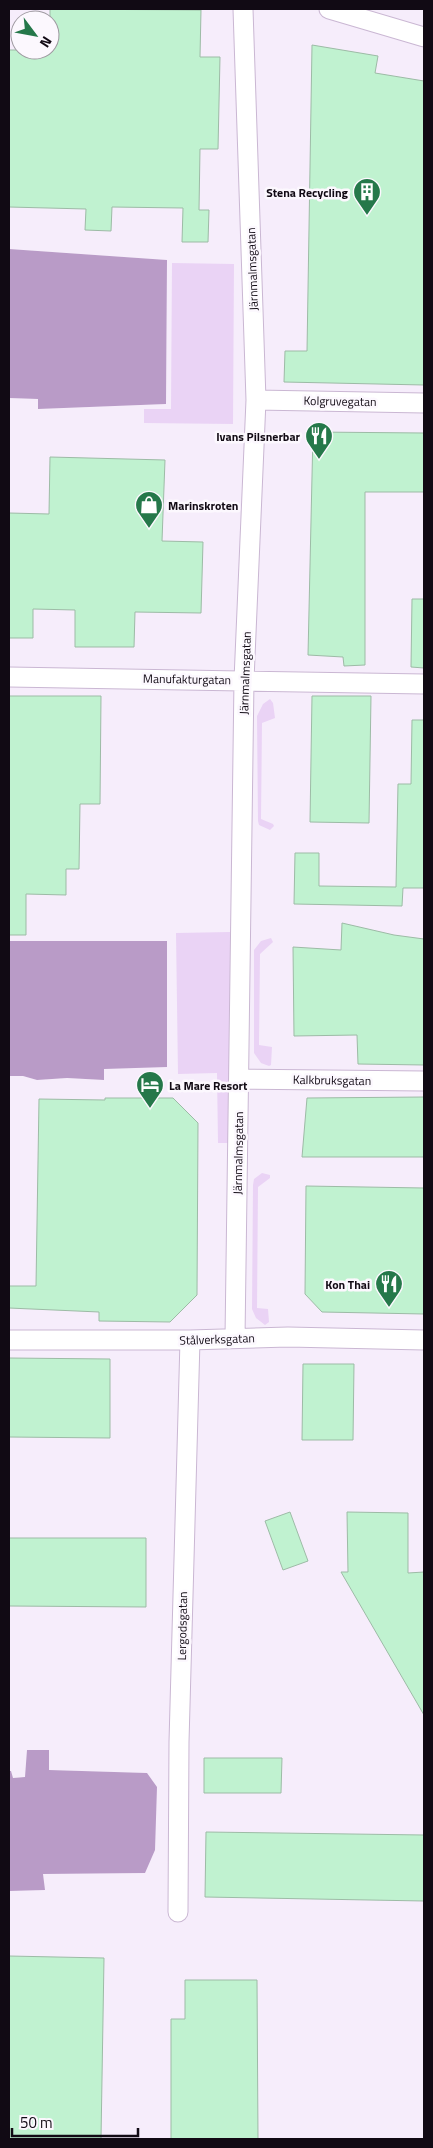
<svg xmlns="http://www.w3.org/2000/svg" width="433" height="2148" font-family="'Titillium Web',sans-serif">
  <rect width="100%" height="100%" fill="#fcf8fe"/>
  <path fill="#f6edfb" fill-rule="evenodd" d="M9,9H424V2139H9V1891L44,1890L43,1874L145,1873L147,1773L49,1770V1750L25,1777L12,1778L11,1771H9V1076H23L37,1080L67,1078L103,1080L104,1069L167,941H9V398L38,399L39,409L166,404L167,260L9,249ZM20,20H50V50H20Z"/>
  <path fill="#ead3f5" d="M172,263L234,264L233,424L144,423V409H171Z
    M270,699L273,703L275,718L262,723L261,819L273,824L274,826L270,830L259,825L258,821L257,716L263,704Z
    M230,932L232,1143H218L217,1073L178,1074L176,933Z
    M271,938L273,942L260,954L259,1045L272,1047L271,1065L269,1066L261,1063L254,1053V950L261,941Z
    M262,1173L270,1175V1178L258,1187L257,1308L268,1309L269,1322L265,1325L256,1318L252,1309L253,1185L254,1179Z"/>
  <path fill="#b99bc7" d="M9,249L167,260L166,404L38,409V399L9,398Z
    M9,941H167V1067L104,1069V1080L67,1078L37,1080L23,1076H9Z
    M27,1750H49V1770L147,1773L157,1787L155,1850L145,1873L43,1874L45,1890L9,1891V1771H11L13,1778L25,1777Z"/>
  <path fill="#c0f2d0" stroke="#9dbba6" d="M50,9L201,10L200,57H220L218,149H200L199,210H209L208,242H182L183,208L112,207L111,231L85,230L86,209L9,207V50H50Z
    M312,45L378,56L375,73L424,81V385L284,382L285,351H307Z
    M313,432L424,433V492H365V665L344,666L343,657L308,655Z
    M50,457L165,460L162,541L203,542L201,613L135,612L134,647H75V610L33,609V638H9V513L49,514Z
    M412,599H424V668L411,667Z
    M9,696H101L100,804H80L79,869H66V895L26,894V935H9Z
    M312,696H371L369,823L310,822Z
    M412,720H424V888H403L402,906L294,904L295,853H319V886L396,887L398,784H411Z
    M342,923L394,935L424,939V1065L358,1064L357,1035L294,1036L293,947L341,950Z
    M424,1097V1157H302L307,1098Z
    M105,1098H173L198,1123L197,1295L170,1322L99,1321V1312L9,1308V1286H36L39,1099L105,1100Z
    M306,1186L424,1188V1314L322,1312L305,1294Z
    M9,1358L110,1359V1438L9,1437Z
    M303,1364H354L353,1440H302Z
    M290,1512L308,1561L283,1570L265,1521Z
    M347,1512L408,1513V1573L424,1572V1715L341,1572H348Z
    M9,1538H146V1607L9,1606Z
    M204,1758H282L281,1793H204Z
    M206,1832L424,1835V1901L205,1897Z
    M9,1956L104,1958L101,2139H9Z
    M185,1980H257L258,2139H171V2019H185Z"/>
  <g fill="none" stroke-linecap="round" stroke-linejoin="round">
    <defs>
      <path id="minor" d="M329,9L424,37
        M256,400L424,403
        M9,677L424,684
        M239,1079L424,1081
        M235,1338L244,680L256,400L243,9
        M9,1340H190L288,1337L424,1340
        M178,1912L179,1742L190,1340"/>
    </defs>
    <use href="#minor" stroke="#cab7d3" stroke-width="21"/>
    <use href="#minor" stroke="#fff" stroke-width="19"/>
  </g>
  <defs>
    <symbol id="building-pin" viewBox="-11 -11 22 30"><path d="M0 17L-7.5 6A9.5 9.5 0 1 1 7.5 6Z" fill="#25784a" stroke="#fcf8fe"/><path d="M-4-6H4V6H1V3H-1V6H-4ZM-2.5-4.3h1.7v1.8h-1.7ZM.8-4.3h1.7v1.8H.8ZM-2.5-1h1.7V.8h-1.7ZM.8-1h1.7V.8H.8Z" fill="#fff"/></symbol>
    <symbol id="restaurant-pin" viewBox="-11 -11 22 30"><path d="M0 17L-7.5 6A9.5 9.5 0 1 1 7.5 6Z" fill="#25784a" stroke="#fcf8fe"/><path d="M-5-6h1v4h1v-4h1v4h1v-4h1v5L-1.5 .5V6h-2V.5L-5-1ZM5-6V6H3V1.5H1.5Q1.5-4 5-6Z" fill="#fff"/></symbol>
    <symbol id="shop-pin" viewBox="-11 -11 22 30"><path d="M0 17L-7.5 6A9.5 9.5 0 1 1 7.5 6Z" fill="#25784a" stroke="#fcf8fe"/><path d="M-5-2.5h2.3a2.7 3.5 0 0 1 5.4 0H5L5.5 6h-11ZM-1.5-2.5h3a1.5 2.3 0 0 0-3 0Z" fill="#fff"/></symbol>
    <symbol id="hotel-pin" viewBox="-11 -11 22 30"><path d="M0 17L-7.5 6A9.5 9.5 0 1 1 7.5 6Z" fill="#25784a" stroke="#fcf8fe"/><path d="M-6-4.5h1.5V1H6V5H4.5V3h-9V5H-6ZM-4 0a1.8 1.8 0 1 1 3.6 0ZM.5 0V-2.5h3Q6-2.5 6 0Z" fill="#fff"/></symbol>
  </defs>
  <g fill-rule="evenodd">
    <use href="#building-pin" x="351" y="176" width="32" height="43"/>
    <use href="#restaurant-pin" x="303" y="420" width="32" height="43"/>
    <use href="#shop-pin" x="133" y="489" width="32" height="43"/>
    <use href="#hotel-pin" x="134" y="1069" width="32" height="43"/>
    <use href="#restaurant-pin" x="373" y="1268" width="32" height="43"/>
  </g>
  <g text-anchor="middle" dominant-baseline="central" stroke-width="5" stroke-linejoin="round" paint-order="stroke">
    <g font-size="12" font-weight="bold" fill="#110a14" stroke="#fcf8fe" text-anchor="end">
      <text x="348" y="192">Stena Recycling</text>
      <text x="300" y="436">Ivans Pilsnerbar</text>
      <text x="168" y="505" text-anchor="start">Marinskroten</text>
      <text x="169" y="1085" text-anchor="start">La Mare Resort</text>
      <text x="370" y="1284">Kon Thai</text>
    </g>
    <g font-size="12" fill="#110a14" stroke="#fcf8fe">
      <text transform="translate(252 269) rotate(-92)">Järnmalmsgatan</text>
      <text transform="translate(340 401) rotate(1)">Kolgruvegatan</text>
      <text transform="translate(245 673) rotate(-88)">Järnmalmsgatan</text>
      <text transform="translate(187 679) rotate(1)">Manufakturgatan</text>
      <text transform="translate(332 1080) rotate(1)">Kalkbruksgatan</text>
      <text transform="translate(238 1153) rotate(-89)">Järnmalmsgatan</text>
      <text transform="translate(217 1339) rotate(-2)">Stålverksgatan</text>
      <text transform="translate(182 1626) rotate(-89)">Lergodsgatan</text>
    </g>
  </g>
  <rect width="433" height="2148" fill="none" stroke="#110a14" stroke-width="20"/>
  <g transform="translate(35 35) rotate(122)"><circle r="24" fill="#fcf8fe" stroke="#9e99a0"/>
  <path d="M0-4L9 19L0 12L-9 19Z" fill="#25784a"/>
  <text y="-8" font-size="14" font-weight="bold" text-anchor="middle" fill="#110a14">N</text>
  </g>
  <path d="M12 2128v8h126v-8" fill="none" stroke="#110a14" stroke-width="2.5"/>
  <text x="20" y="2128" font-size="15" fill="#110a14" stroke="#fcf8fe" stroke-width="4" paint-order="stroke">50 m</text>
</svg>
